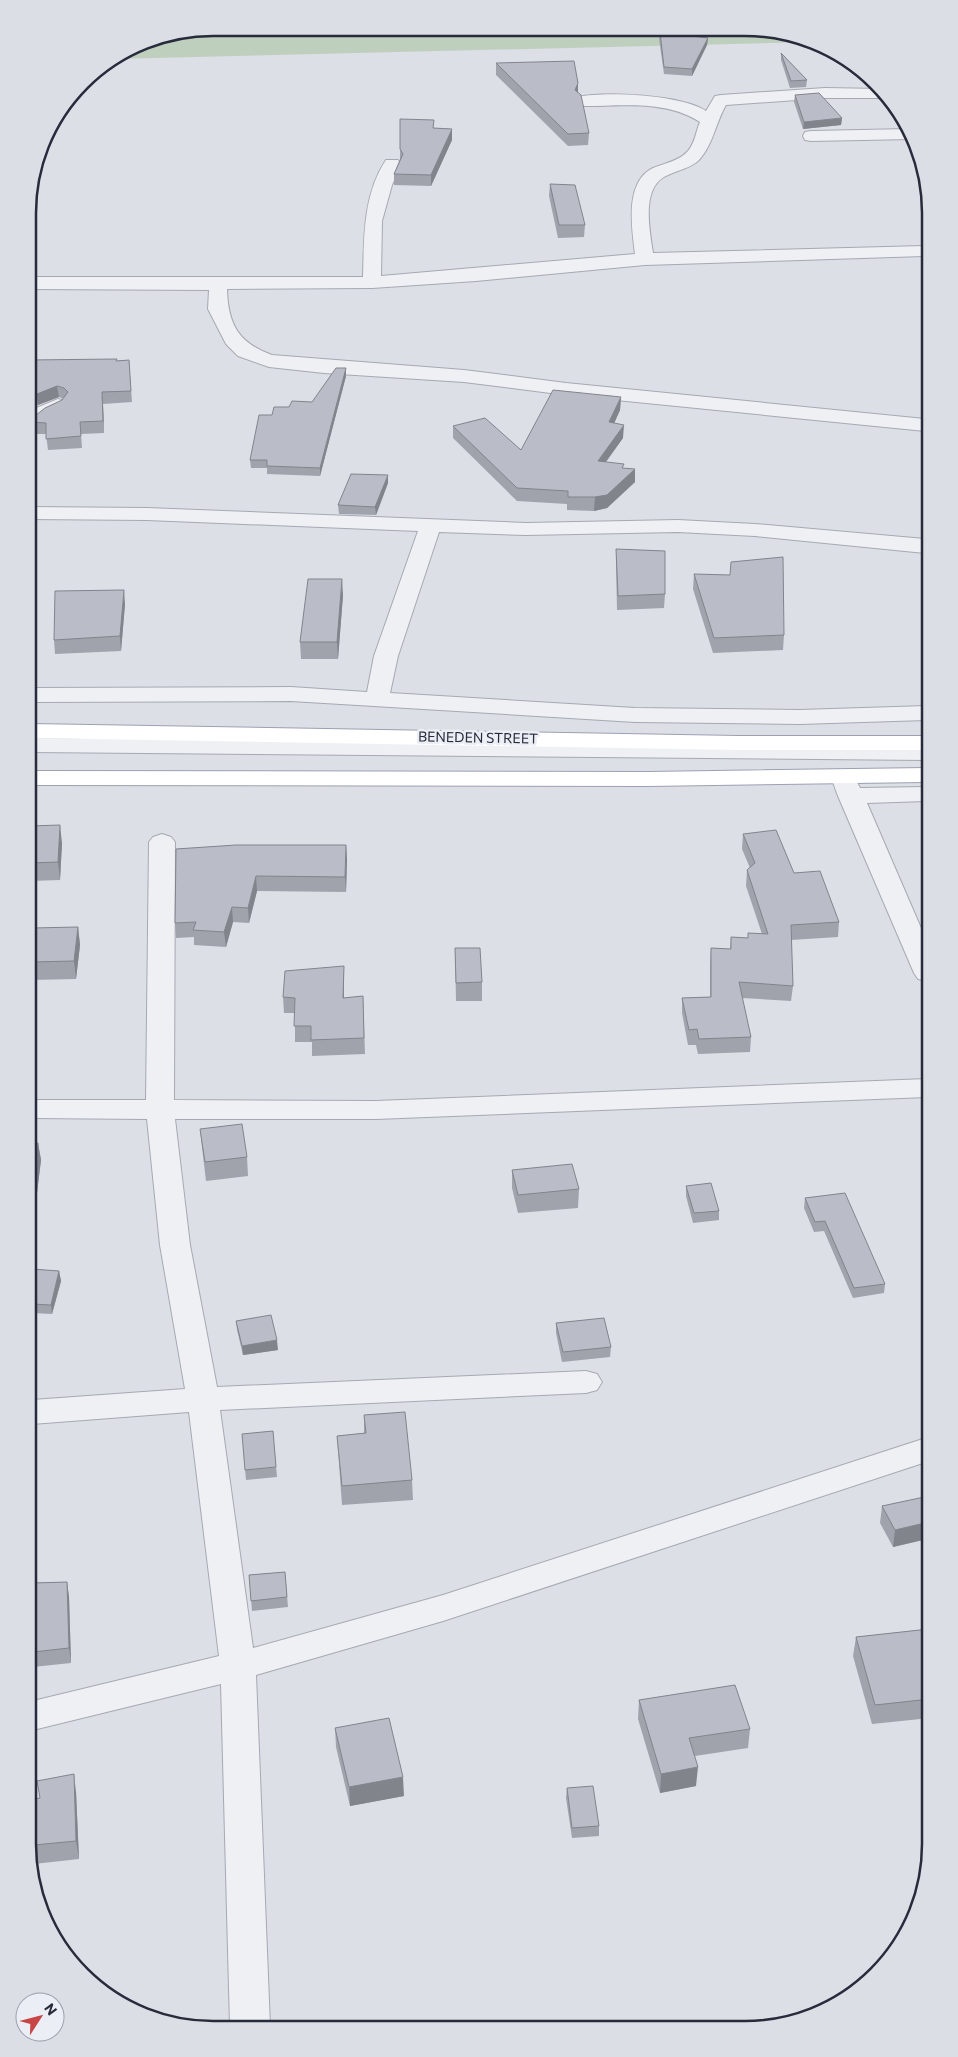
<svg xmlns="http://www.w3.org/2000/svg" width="958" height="2057" font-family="Commissioner,sans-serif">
  <rect width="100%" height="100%" fill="#dcdfe6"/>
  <path fill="#bfcfbe" d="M213,28L781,31L812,42L115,59L142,42Z"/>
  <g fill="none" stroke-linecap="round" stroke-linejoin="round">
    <defs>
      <path id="minor" d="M825,88L880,89L887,98H825L726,105C716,122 713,145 699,160C690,169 676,170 664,177C641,190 650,232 653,253L924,246V256L645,265L476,281L372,288L227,289C228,325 239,343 272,355L464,370L566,383L925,419V431L566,395L464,382L324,373L269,367L238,356L226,344L208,309L209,290L28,289V277H363C364,238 363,194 386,160H398L401,164L392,185L382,221L381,276L635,254C632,229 624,182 653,168C665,163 679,161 688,151C695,143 696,131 700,122C667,100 622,106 584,106L578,105L576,101L578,97C606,91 682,95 706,111L715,96L721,95Z
        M909,129L913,139L811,141L805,140L803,136L805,132L811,131Z
        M58,399L65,401L68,405C62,414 50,413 42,420C37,426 37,428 29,430V411Z
        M29,507L147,508L526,523L678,520L755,524L925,539V553L755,536L678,532L526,535L439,532L398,656L390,693L635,708L800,710L926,706V720L800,724L635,722L291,701L30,702V688L291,687L367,692L374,656L418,531L147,520L29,519Z
        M30,738L926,746V760L30,752Z
        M843,770L852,772L860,788L926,787V801L867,803L927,942V981L918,979L914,973L838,796L831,777L834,772Z
        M162,834L171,837L175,842L174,1100L376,1101L927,1079V1097L376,1119H175L190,1245L217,1387L586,1371L597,1374L602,1382L597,1390L586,1393L220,1410L253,1648L443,1595L929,1437V1461L443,1621L256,1675L270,2026H230L221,1684L33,1730V1701L219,1656L189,1412L32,1424V1400L185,1389L160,1245L147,1119L31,1118V1100H146L149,842L153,837Z"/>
      <path id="major" d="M30,724L738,736H926V750H738L30,738Z
        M926,768V782L648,786L30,785V771L648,772Z"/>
    </defs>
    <use href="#minor" stroke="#a6a9b3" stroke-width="2"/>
    <use href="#major" stroke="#9ca1b1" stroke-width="2"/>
    <use href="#minor" fill="#eff0f4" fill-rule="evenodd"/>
    <use href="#major" fill="#fff" fill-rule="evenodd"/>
  </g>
  <path fill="#a0a3ac" d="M660,32L708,38L707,45L692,76L664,74L659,39Z
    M781,53L807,80L806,87L790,88L781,60Z
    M496,63L578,93L589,133L588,145L568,146L496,75Z
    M795,95L842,118L841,125L803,129L794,102Z
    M400,119L434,128L452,129V140L431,186L394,185V174L400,159Z
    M550,184L585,225L584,237L558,238L549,196Z
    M28,360L117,361L129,360L132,402L103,404L104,433L81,434L82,448L48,450L46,434H32L30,422L64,399L59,397L38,405H29Z
    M346,368V376L320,476L267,474V468H251L250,460L272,415L289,407L312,402Z
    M621,397L620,410L614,423L623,438L606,462L624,469L635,482L607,508L594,511L567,510V504L517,501L453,438V426L521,450Z
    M388,483L376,515L339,514L338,505Z
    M616,549L665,594L664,608L617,610L616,563Z
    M694,574L784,635L783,650L713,653L693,589Z
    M343,595L338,659H301L300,642Z
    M125,604L121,651L55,654L54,640Z
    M30,826L62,843L60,880L30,881Z
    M743,834L794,873L839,922L838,937L791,940L793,986L791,1001L742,998L751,1037L750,1052L698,1054L696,1045H688L682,1013V998L710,997V964L711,948L730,949L731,937L748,938V933L762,934L746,886L747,870L750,868L742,849Z
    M346,845L347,860L346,892L257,891L249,923L233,922L226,947L194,945V937L176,938L175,923L176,849Z
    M78,927L80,945L76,979L31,980V937Z
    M455,948L482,982V1001H456Z
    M344,966V998L363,996L365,1054L312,1056V1042H295V1013H284L283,997Z
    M200,1129L247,1157L248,1176L206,1181L202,1147Z
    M31,1143H38L41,1160L35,1209L32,1210Z
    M512,1170L579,1189L578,1208L518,1213L512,1188Z
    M686,1186L719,1211V1220L693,1223L686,1196Z
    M805,1198L885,1284L884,1293L853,1298L824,1231L814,1232L804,1208Z
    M32,1269L59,1271L61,1281L52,1314L32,1313Z
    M236,1321L278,1350L243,1355L237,1330Z
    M556,1323L611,1347L610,1357L562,1362L556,1333Z
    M364,1415L412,1480L413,1500L342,1505L337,1436L364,1433Z
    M273,1431L277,1477L246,1480L242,1434Z
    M929,1496V1542L927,1539L893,1547L880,1523L882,1506Z
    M285,1572L288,1607L252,1611L249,1575Z
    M67,1582L69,1597L71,1663L33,1667V1583Z
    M929,1629L930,1718L872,1724L853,1656L856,1637Z
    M639,1700L750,1729L748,1748L695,1756L696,1786L660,1793L638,1719Z
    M335,1728L404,1796L350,1806L336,1747Z
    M567,1788L599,1826V1836L572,1838L566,1798Z
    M76,1792L79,1859L34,1864V1799Z"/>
  <path fill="#82848c" d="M708,38L707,45L692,76V69Z
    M578,83V95L575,90Z
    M842,118L841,125L803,129L804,122Z
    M452,129V140L431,186V175Z
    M346,368V376L320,476V468Z
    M57,386L59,397L38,405L37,394Z
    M102,392L103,404L104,433L103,421Z
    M621,397L620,410L609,435V422Z
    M624,425L623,438L597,474L598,461Z
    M635,469V482L607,508L594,511L595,497Z
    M388,475V483L376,515L375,507Z
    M342,579L343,595L338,659L337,642Z
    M124,590L125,604L121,651L120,636Z
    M60,825L62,843L60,880L58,862Z
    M346,845L347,860L346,892L345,877Z
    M256,876L257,891L249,923L248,908Z
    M232,907L233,922L226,947L224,932Z
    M78,927L80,945L76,979L74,961Z
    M344,966V1014L343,998Z
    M38,1143L41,1160L35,1209L33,1192Z
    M59,1271L61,1281L52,1314L51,1305Z
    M277,1340L278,1350L243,1355L242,1346Z
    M929,1522L927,1539L893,1547L895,1530Z
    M67,1582L69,1597L71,1663L69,1648Z
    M698,1767L696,1786L660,1793L661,1774Z
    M74,1774L76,1792L79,1859L76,1841Z
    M403,1777L404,1796L350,1806L349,1787Z"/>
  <path fill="#babdc8" stroke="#82848c" d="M660,32L708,38L692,69L664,67Z
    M781,53L807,80L791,81Z
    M574,61L578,83L575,90L581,95L589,133L568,134L496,63Z
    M819,93L842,118L804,122L795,95Z
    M400,119L434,120L433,128L452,129L431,175L394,174L403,154L400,149Z
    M550,184L575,185L585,225H559Z
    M117,359L116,361L129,360L131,391L102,392L103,421L80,422L81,436L46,439V423L30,422L31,419L45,408L62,400L68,392L64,388L57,386L37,394H29L28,360Z
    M336,368H346L320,468L267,466V460H250L259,415H272L274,407H289L292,401L312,402Z
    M553,390L621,397L609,422L624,425L598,461L624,464L622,468L635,469L607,495L595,497H568V491L517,488L453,426L485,418L521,450Z
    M351,474L388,475L375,507L338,505Z
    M616,549L665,551V594L618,596Z
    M783,557L784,635L714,638L694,574L730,575L731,562Z
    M308,579H342L337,642H300Z
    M124,590L120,636L54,640L55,591Z
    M60,825L58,862L30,863V826Z
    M776,830L794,873L820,871L839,922L791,925L793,986L739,982L751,1037L699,1039L697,1029L689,1030L682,998L711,997V948L731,949V937L748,938V933L768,934L747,870L755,863L743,834Z
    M236,845H346L345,877L256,876L248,908L232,907L224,932L193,930L196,922L175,923L176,849Z
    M78,927L74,961L31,962V937L32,928Z
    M455,948H480L482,982L456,983Z
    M344,966L343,998L363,996L364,1038L311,1040V1026H294L295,998L283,997L285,971Z
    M242,1124L247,1157L205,1162L200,1129Z
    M31,1143H38L33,1192H31Z
    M572,1164L579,1189L518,1195L512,1170Z
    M711,1183L719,1211L694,1213L686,1186Z
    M845,1193L885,1284L854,1288L825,1221L815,1222L805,1198Z
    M32,1269L59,1271L51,1305L32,1304Z
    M271,1315L277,1340L242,1346L236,1321Z
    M604,1318L611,1347L563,1352L556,1323Z
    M405,1412L412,1480L342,1486L337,1436L366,1433L364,1415Z
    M273,1431L276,1467L245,1470L242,1434Z
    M929,1496V1522L895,1530L882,1506Z
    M285,1572L287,1597L251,1601L249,1575Z
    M67,1582L69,1648L33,1652V1583Z
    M929,1629L930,1699L875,1705L856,1637Z
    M735,1685L750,1729L689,1738L698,1767L661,1774L639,1700Z
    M389,1718L403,1777L349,1787L335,1728Z
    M74,1774L76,1841L34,1845V1799L40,1798L37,1781Z
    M593,1786L599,1826L572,1828L567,1788Z"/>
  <g text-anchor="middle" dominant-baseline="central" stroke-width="5" stroke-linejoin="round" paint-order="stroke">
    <g font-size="14" fill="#272b3b" stroke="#ebeef4">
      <text transform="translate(478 737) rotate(1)">BENEDEN STREET</text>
    </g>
  </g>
  <path d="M0 0H958V2057H0ZM213 36H745A177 177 0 0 1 922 213V1844A177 177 0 0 1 745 2021H213A177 177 0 0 1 36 1844V213A177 177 0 0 1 213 36Z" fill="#dbdee5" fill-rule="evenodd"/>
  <path fill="none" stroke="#272b3b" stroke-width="2.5" d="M213 36H745A177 177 0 0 1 922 213V1844A177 177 0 0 1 745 2021H213A177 177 0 0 1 36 1844V213A177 177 0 0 1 213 36Z"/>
  <g transform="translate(40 2017) rotate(54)"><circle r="24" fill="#ebeef4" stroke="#9da0aa"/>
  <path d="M0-4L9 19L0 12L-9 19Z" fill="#c74645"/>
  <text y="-8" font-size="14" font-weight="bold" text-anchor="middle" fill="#272b3b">N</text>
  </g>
</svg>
